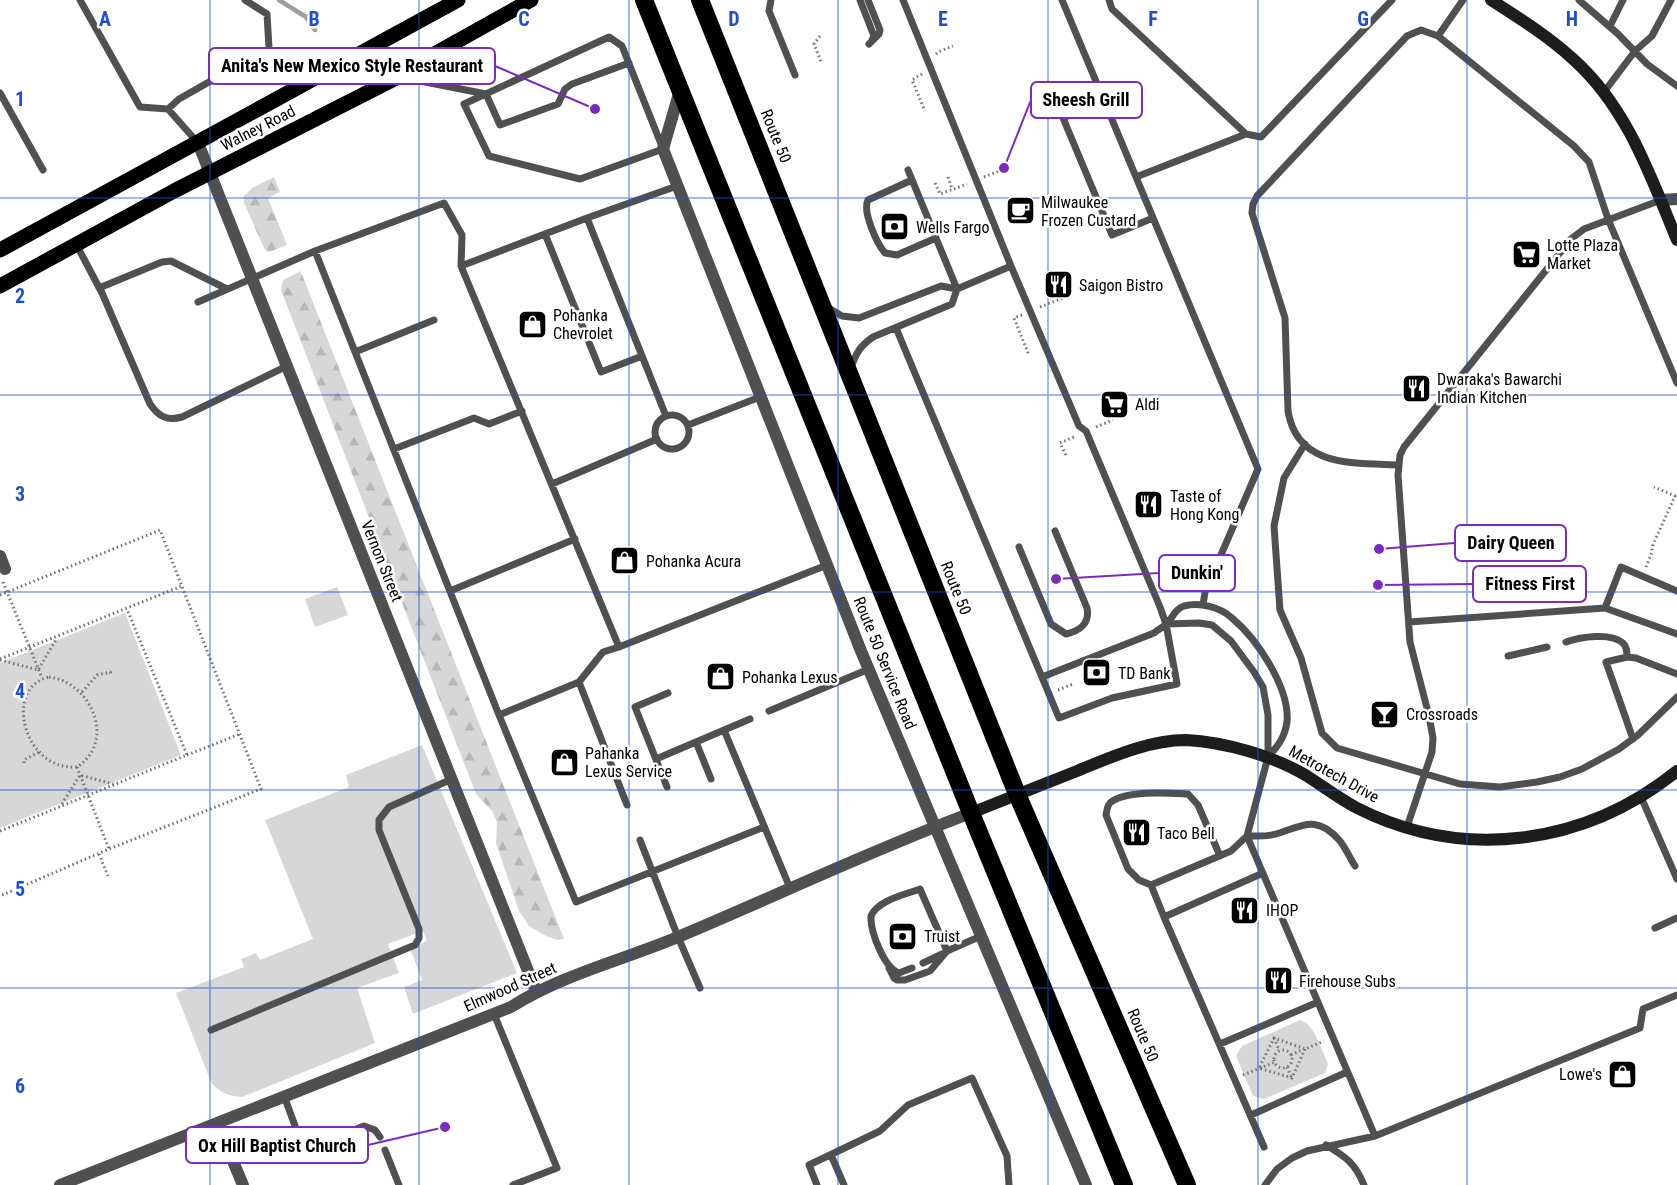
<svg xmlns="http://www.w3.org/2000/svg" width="1677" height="1185" font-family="'Roboto Condensed',sans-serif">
  <defs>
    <pattern id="forest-firs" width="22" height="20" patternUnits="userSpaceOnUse" patternTransform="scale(1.5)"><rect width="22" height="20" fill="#d7d7d7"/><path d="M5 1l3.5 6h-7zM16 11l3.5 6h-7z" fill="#b7b7b7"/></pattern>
  </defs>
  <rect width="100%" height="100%" fill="#fff"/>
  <path fill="#d7d7d7" d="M337,587L348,615L315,627L305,599Z
    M125,613L181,755L0,828V663Z
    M422,745L517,973L413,1014L404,987L422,980L410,948L427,941L423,931L388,944L399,973L357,988L375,1043L242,1097C229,1096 219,1093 211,1082L176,993L244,967L241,959L256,953L260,960L313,939L265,820L349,787L346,775Z
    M1300,1020C1313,1022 1323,1052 1328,1064L1325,1073L1264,1099L1253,1096L1236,1056L1242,1046Z"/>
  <path fill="url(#forest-firs)" d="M274,177L280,192L268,198L287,245L269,252L265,250L244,203V196L252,188Z
    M301,271V272L564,939L557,940L546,936L529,926L519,911L496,843L497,822L492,811L476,794L281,290L283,280Z"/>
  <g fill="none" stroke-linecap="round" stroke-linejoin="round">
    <path stroke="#9e9e9e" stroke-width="4.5" d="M279,0L306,17L315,30"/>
    <path stroke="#727272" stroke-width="3" stroke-dasharray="1.5 3" stroke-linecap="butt" d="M820,36L814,44L822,64
      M936,54L938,52L953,46
      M922,74L912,80L925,111
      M948,177L952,189
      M984,177L1002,170
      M935,183L940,194L967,184
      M1040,307L1063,298
      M1022,315L1014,318L1029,355
      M1096,427L1113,420
      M1066,455L1060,443L1076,436
      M1646,567L1652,552V547L1675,496L1654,487
      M3,582L42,678
      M0,595L160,530L261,789L109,849L0,896
      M0,659L182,586
      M0,660L38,670L57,638
      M49,677C91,682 117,741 77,767C23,771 3,687 49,677Z
      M1058,690L1073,684
      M82,692L97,675L110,672L111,674
      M187,755L240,734
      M24,763V760L39,752
      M77,767L109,849
      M62,804L80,775L113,784
      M0,831L187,755L127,609
      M99,854L108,876
      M1274,1038L1279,1050
      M1305,1049L1292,1078L1259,1068L1274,1038L1305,1049L1324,1041
      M1274 1059a9 9 0 1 1 18 0a9 9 0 1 1-18 0Z
      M1291,1055L1304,1049
      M1287,1067L1292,1079
      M1243,1075L1275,1062"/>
    <path stroke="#505050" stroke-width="7" d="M80,0L140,107L168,109L198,143
      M771,0L769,11L795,75
      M860,0L874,36L872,40
      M868,0L880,30L879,34L869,44
      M1062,0L1258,469L1205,592L1203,605
      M1109,0L1112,9L1246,134
      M1463,0L1438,36L1574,146L1589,162L1608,219L1677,383
      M1579,0L1618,34L1647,64L1677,86
      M1610,26L1623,0
      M609,37L622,46L663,149L580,179L489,156L464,104Z
      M400,77L486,94L500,125L558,104L565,89L572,84L629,63
      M1604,92L1635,51L1652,36L1671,0
      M0,93L43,170
      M1104,101L1063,118L1112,235L1153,218
      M168,109L179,99L269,48L267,14L245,0
      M1136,177L1246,134L1261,137L1392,0
      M912,180L868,200C862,211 877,244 885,253L897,255L936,238
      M545,234L601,372L642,356
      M76,244L102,293L150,404C159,417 167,421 182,417L287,366
      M315,251L444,203L462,235L461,266L619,647L827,565
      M461,266L587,218
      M99,288L162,262L171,261L227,289
      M198,302L315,251L499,715
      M827,307L842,316L859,318L941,286L957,289L1011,266L903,0
      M896,328L1059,718L1112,698L1177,684L1166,624L1160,607L1086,431L1079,426L1011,266
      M355,352L434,320
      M851,368C856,353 860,346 873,337L952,304L957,289L908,170
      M655 432a17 17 0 1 1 34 0a17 17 0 1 1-34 0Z
      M666,416L587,218L677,186
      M688,425L760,397
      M1305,444L1284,478L1274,526L1280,610L1301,658L1322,733L1337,748L1460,784L1500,787L1537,782L1560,777L1582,769L1619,749L1638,735L1677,697
      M394,449L474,418L489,424L522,411
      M1399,465C1355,463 1297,468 1288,411L1285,318L1252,213L1253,204L1257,196L1407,36L1421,30L1438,36
      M552,484L657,439
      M1019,547L1051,624L1066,634C1080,631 1090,623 1087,608L1055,531
      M450,591L575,539
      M1605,608L1621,567L1677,591
      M1409,622L1605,608L1677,634
      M1566,642C1580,637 1611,632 1623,643C1627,647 1627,652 1627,657
      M619,647L603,652L579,682L499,715L576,902L764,827
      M1508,656L1547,647
      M1042,677L1154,633C1157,630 1162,628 1165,625C1173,619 1174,609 1184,606C1200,602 1220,607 1232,618C1257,639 1290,688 1287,722C1285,737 1278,746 1268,757
      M579,682L627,805
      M769,711L869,669
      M724,730L790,888
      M1633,739L1606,662L1627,657L1636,658L1677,674
      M696,742L711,779
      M656,759L750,719
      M667,787L635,707L668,693
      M1641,797L1677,879
      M1407,827L1432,752L1433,738L1429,716L1410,642L1398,475L1400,455L1404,447L1571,239L1584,229L1661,200
      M1247,836L1375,1136
      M1247,836C1257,836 1266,837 1276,834C1303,826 1317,814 1340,841C1346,849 1350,858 1355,866
      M640,840L678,937L700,988
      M1263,873L1164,917L1264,1147
      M1151,885L1139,880L1128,869L1106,815C1107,810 1107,805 1111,802C1128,790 1168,793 1188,794L1198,805L1220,856
      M1164,917L1151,885L1231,851L1247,836L1268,757V715L1263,687L1254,672L1231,641L1212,625L1199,623L1166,624
      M1655,928L1677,918
      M923,963L942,954
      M889,968L894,978L897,980H905L930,971L947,951
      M912,968L899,973C884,968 870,931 871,916C878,900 904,895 920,889L947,951L981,936
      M494,1014L557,1168L513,1185
      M211,1030L415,945L419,938V929L379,830V820L389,807L452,779
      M1220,1044L1318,1002
      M284,1096L304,1150L364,1126L375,1130L380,1137
      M1251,1115L1347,1072
      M1326,1145C1346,1157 1355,1163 1364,1185
      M385,1150L399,1185
      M831,1155L844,1185
      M817,1185L809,1165L880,1131L908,1105L972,1078L1007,1156L1009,1185
      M1265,1185L1277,1169L1292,1158L1307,1151L1375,1136L1640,1028L1643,1009L1677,995"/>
    <path stroke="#505050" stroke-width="12" d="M680,90L663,149L861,651L1086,1185
      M198,143L536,991
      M1661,200L1677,199
      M0,556L5,569
      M217,1123L243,1185
      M60,1185L511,1007C561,975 623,960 678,937C776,896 872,850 971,813"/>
    <path stroke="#1d1d1d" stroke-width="12" d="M1491,0C1519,18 1548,36 1573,59C1627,107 1650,175 1677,240
      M971,813C1007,799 1042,785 1077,771C1111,757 1149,740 1186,740C1225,742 1274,756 1307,776C1324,787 1340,799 1357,808C1464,862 1585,845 1677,771"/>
    <path stroke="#000" stroke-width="15" d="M0,250L458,0
      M0,286L174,191L398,77L420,62L531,0"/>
    <path stroke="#000" stroke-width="18" d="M644,0L971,813L1124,1185
      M700,0L1017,794L1187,1185"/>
  </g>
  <path fill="none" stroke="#1d4ed8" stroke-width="1.5" stroke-opacity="0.55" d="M210,0V1185M419,0V1185M629,0V1185M838,0V1185M1048,0V1185M1258,0V1185M1467,0V1185M0,198H1677M0,395H1677M0,592H1677M0,790H1677M0,988H1677"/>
  <defs>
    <symbol id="cafe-square" viewBox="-11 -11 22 22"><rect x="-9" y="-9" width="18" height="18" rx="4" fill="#000" stroke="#fff"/><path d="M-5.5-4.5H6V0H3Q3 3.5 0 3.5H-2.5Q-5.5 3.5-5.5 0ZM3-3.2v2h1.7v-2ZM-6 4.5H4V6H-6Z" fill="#fff"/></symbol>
    <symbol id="bank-square" viewBox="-11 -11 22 22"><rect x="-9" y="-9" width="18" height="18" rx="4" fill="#000" stroke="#fff"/><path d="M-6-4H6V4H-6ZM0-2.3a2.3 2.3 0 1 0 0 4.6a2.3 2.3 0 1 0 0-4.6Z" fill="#fff"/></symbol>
    <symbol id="supermarket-square" viewBox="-11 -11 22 22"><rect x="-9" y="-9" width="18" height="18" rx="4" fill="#000" stroke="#fff"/><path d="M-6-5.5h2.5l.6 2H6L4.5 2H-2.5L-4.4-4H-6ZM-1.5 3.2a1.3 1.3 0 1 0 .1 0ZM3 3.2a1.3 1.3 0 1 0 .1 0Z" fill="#fff"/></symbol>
    <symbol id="restaurant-square" viewBox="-11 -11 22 22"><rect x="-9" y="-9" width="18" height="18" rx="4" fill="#000" stroke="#fff"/><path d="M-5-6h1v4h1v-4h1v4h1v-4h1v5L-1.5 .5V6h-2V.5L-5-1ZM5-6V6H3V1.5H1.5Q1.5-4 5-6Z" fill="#fff"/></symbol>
    <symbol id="shop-square" viewBox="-11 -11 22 22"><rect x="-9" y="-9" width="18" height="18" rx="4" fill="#000" stroke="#fff"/><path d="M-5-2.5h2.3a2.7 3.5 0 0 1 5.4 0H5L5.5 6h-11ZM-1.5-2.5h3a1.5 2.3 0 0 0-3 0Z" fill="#fff"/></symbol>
    <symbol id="bar-square" viewBox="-11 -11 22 22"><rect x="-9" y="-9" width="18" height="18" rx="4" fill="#000" stroke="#fff"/><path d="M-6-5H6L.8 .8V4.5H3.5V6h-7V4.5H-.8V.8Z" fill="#fff"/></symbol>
  </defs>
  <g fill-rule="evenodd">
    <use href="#cafe-square" x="1004" y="194" width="33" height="33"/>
    <use href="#bank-square" x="878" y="210" width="33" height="33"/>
    <use href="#supermarket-square" x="1510" y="238" width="33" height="33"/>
    <use href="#restaurant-square" x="1042" y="268" width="33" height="33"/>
    <use href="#shop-square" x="516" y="308" width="33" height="33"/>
    <use href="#restaurant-square" x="1400" y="372" width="33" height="33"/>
    <use href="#supermarket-square" x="1098" y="388" width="33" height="33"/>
    <use href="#restaurant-square" x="1132" y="488" width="33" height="33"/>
    <use href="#shop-square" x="608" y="544" width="33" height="33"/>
    <use href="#bank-square" x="1080" y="656" width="33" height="33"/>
    <use href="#shop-square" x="704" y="660" width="33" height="33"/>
    <use href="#bar-square" x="1368" y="698" width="33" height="33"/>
    <use href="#shop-square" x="548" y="746" width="33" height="33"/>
    <use href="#restaurant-square" x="1120" y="816" width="33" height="33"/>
    <use href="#restaurant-square" x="1228" y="894" width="33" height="33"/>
    <use href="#bank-square" x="886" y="920" width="33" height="33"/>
    <use href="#restaurant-square" x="1262" y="964" width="33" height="33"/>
    <use href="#shop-square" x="1606" y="1058" width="33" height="33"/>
  </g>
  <g text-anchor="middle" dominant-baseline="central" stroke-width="5" stroke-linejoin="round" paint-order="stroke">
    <g font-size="16" fill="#000" stroke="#fff">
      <text transform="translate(258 128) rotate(-27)">Walney Road</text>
      <text transform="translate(776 136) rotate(68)">Route 50</text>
      <text transform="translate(382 561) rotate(68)">Vernon Street</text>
      <text transform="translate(956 588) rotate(68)">Route 50</text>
      <text transform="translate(885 663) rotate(68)">Route 50 Service Road</text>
      <text transform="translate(1334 774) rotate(29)">Metrotech Drive</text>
      <text transform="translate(510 987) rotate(-24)">Elmwood Street</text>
      <text transform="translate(1143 1035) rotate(67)">Route 50</text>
    </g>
    <g font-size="16" fill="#000" stroke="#fff" text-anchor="start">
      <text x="1041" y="202">Milwaukee<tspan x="1041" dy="18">Frozen Custard</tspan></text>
      <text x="916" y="227">Wells Fargo</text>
      <text x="1547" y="245">Lotte Plaza<tspan x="1547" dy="18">Market</tspan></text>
      <text x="1079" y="285">Saigon Bistro</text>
      <text x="553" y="315">Pohanka<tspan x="553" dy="18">Chevrolet</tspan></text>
      <text x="1437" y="379">Dwaraka's Bawarchi<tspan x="1437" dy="18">Indian Kitchen</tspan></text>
      <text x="1135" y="404">Aldi</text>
      <text x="1170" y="496">Taste of<tspan x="1170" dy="18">Hong Kong</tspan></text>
      <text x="646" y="561">Pohanka Acura</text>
      <text x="1118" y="673">TD Bank</text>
      <text x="742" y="677">Pohanka Lexus</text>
      <text x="1406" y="714">Crossroads</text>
      <text x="585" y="753">Pahanka<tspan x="585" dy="18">Lexus Service</tspan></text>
      <text x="1157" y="833">Taco Bell</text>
      <text x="1266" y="910">IHOP</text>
      <text x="924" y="936">Truist</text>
      <text x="1299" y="981">Firehouse Subs</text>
      <text x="1602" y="1074" text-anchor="end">Lowe's</text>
    </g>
  </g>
  <g font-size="20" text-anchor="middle" font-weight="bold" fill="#1d4ed8" stroke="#fff" stroke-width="5" stroke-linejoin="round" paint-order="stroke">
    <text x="105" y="26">A</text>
    <text x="314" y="26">B</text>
    <text x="524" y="26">C</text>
    <text x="734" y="26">D</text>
    <text x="943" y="26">E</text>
    <text x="1153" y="26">F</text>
    <text x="1363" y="26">G</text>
    <text x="1572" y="26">H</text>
    <text x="20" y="106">1</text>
    <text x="20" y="303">2</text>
    <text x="20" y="501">3</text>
    <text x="20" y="698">4</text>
    <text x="20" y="896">5</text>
    <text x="20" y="1093">6</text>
  </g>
  <path fill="none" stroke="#7b2cbf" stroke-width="2" d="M595 109L495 66M1004 168L1031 100M1379 549L1455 543M1056 579L1159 573M1378 585L1473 584M445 1127L368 1145"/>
  <g fill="#7b2cbf" stroke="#fff" stroke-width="2">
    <circle cx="595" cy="109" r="6"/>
    <circle cx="1004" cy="168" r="6"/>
    <circle cx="1379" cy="549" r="6"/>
    <circle cx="1056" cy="579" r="6"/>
    <circle cx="1378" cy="585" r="6"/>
    <circle cx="445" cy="1127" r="6"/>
  </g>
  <g fill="#fff" stroke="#7b2cbf" stroke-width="2">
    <rect x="209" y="48" width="286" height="36" rx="6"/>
    <rect x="1031" y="82" width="111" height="36" rx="6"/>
    <rect x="1455" y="525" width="111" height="36" rx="6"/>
    <rect x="1159" y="555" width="76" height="36" rx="6"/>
    <rect x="1473" y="566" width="113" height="36" rx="6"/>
    <rect x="186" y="1127" width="182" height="36" rx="6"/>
  </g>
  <g font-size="18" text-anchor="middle" font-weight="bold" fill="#000">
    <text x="352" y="72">Anita's New Mexico Style Restaurant</text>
    <text x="1086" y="106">Sheesh Grill</text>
    <text x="1511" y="549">Dairy Queen</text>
    <text x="1197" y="579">Dunkin'</text>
    <text x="1530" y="590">Fitness First</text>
    <text x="277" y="1152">Ox Hill Baptist Church</text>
  </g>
</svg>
